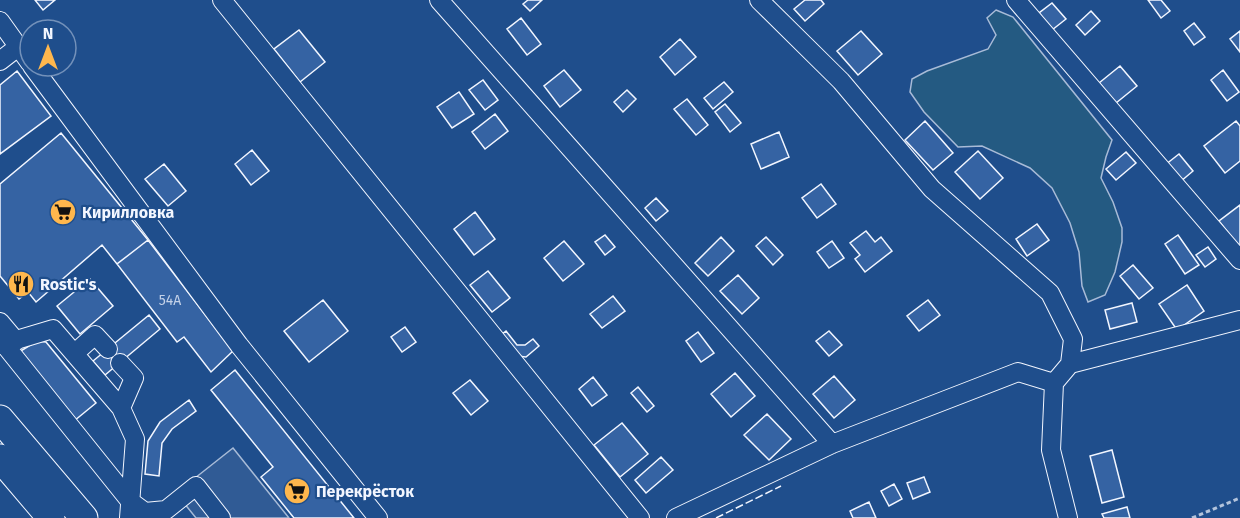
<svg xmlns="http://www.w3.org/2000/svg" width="1240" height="518" font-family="'Fira Sans',sans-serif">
  <rect width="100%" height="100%" fill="#1f4e8c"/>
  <path fill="#245a82" stroke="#a8bbd7" stroke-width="1.5" d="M996,10L1013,17L1112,140L1106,157L1101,178L1113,202L1122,228V242L1115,272L1105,295L1088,302L1082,286L1079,252L1070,223L1052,188L1030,168L982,146L958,147L924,112L910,92L912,79L927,71L988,49L996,35L987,18Z"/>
  <path fill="#305b95" stroke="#a8bbd7" stroke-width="1.5" d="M233,448L289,518H196L176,493Z"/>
  <path fill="#3563a3" stroke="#f2f6ff" stroke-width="1.5" d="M35,0H55L43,10Z
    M528,0H542L530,11L523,4Z
    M805,0H821L824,4L805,21L794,9Z
    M1148,0H1161L1170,11L1161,18Z
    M1052,3L1066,19L1052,30L1039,13Z
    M1091,11L1100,21L1085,35L1076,25Z
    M521,18L541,44L527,55L507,29Z
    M1194,23L1205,37L1194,45L1184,31Z
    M299,30L325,62L300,82L274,49Z
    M861,31L882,54L858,75L837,51Z
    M1240,31V52L1230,39Z
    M680,39L696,57L675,75L660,57Z
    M1120,66L1137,86L1116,103L1099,83Z
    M564,70L581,90L560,107L544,86Z
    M1223,70L1239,92L1227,101L1211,80Z
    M17,71L51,116L0,154V85Z
    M483,80L498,100L485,110L469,90Z
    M724,82L733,92L713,109L704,98Z
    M627,90L636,99L623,112L614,102Z
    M459,92L474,114L452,128L437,107Z
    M687,99L708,125L696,135L674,109Z
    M725,104L741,123L730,132L715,112Z
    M495,114L508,131L485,149L472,132Z
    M925,121L953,153L933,170L905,140Z
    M1236,121L1240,126V161L1225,173L1204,146Z
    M779,132L789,157L761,169L751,144Z
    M61,133L148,240L117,264L102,245L36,302L28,292L19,299L0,276V184Z
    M252,150L269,171L251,185L235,164Z
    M978,151L1003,178L980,199L955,172Z
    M1126,152L1136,163L1116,180L1106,169Z
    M1179,154L1193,171L1180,182L1165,165Z
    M164,164L186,191L168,206L145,179Z
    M821,184L836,204L817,218L802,198Z
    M656,198L668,211L656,221L645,208Z
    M1240,205V247H1239L1219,221Z
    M475,212L495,239L474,255L454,229Z
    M1037,224L1049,240L1027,256L1016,239Z
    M866,231L875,242L881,237L892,251L865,272L855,259L860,255L850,243Z
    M605,235L615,247L605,255L595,242Z
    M1178,235L1199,265L1185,274L1165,244Z
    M721,237L734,251L708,276L695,263Z
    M766,237L783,255L773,265L756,246Z
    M148,240L233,351L211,372L184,337L177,342L117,264Z
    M564,241L584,264L563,281L544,258Z
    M832,241L844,258L829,268L817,252Z
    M1208,247L1216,259L1205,267L1196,255Z
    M1133,265L1153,288L1139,299L1120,276Z
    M488,271L510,298L492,312L470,285Z
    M738,275L759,298L742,314L720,291Z
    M90,279L113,306L80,334L57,306Z
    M1187,285L1204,311L1177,330L1159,304Z
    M613,296L625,311L602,328L590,314Z
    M323,300L348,331L309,362L284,331Z
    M928,300L940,315L919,331L907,316Z
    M1132,303L1137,322L1110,329L1105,310Z
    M149,315L160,329L105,375L93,361Z
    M405,327L416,342L402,352L391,337Z
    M506,331L517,345H525L533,339L539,346L526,357L517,356L497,338Z
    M829,331L842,345L829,356L816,341Z
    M698,332L714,353L701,362L686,341Z
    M37,341L46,342L96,403L74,421L19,352Z
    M235,370L354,518H294L261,477L273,467L211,390Z
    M735,373L755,396L731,417L711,394Z
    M834,376L855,400L834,418L813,394Z
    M593,377L607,395L592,406L579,389Z
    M470,380L488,401L471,415L453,393Z
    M638,387L654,406L647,412L631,393Z
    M189,400L196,411L172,429L162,443L159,476L145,474L148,441L160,422Z
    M767,414L791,439L769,460L744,435Z
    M622,423L648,454L620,477L594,445Z
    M1112,450L1124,497L1102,503L1090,456Z
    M661,457L673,470L646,493L635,480Z
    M924,477L930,492L913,499L907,483Z
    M894,484L902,499L889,506L881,491Z
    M869,502L876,518H853L850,511Z
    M1127,507L1130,518H1104L1102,514Z"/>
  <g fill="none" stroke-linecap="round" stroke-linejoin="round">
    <defs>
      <path id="minor" d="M222,0L640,518
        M439,0L832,444
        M759,0L841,81L932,189L1050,293L1073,339L1070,364L1054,383L1051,450L1068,518
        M1016,0L1240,260
        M0,21L30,63
        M0,61L18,47
        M32,66L239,345L378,518
        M0,322L16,341
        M4,344L130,501L145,512L166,510L196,486L221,518
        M0,345L53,329L121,408L135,439L129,518
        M75,353L95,335L108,349
        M120,363L134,378L121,408
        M1070,364L1240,320
        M676,518L832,444L1018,372L1054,383"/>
      <path id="highway" d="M0,419L84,518
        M0,458L51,518"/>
    </defs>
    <use href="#minor" stroke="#f2f6ff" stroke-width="20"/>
    <use href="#highway" stroke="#f2f6ff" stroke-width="29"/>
    <path stroke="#b3c4dc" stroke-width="3" stroke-dasharray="4.5 3" stroke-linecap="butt" d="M1192,518L1240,498"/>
    <use href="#minor" stroke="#1f4e8c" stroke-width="18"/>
    <use href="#highway" stroke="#1f4e8c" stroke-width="27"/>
    <path stroke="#f2f6ff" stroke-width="1.5" stroke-dasharray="8 3" stroke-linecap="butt" d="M716,518L781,486"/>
  </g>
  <defs>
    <symbol id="supermarket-disc" viewBox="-11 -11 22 22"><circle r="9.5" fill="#ffb74d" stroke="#1f4e8c"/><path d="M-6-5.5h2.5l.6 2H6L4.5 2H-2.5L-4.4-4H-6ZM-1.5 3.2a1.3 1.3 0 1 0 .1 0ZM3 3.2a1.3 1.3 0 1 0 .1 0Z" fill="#111"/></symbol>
    <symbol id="restaurant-disc" viewBox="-11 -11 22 22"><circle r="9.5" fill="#ffb74d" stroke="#1f4e8c"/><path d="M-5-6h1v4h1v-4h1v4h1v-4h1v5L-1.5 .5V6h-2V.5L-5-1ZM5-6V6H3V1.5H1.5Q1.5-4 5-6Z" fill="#111"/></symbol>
  </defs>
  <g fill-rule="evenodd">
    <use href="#supermarket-disc" x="48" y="197" width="30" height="30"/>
    <use href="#restaurant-disc" x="6" y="269" width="30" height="30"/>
    <use href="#supermarket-disc" x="282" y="476" width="30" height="30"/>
  </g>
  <g text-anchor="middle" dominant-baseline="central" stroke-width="4.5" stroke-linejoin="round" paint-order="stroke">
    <g font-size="14" fill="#c3d1e8">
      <text x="170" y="300">54А</text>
    </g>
    <g font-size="16" font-weight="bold" fill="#f2f6ff" stroke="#1f4e8c" text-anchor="start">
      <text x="82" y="212">Кирилловка</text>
      <text x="40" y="284">Rostic's</text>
      <text x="316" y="491">Перекрёсток</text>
    </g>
  </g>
  <g transform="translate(48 48)"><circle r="28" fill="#1f4e8c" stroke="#7391ba" stroke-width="1.5"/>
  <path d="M0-4.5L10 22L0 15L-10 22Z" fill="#ffb74d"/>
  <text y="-9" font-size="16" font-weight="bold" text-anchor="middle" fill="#f2f6ff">N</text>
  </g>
</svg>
